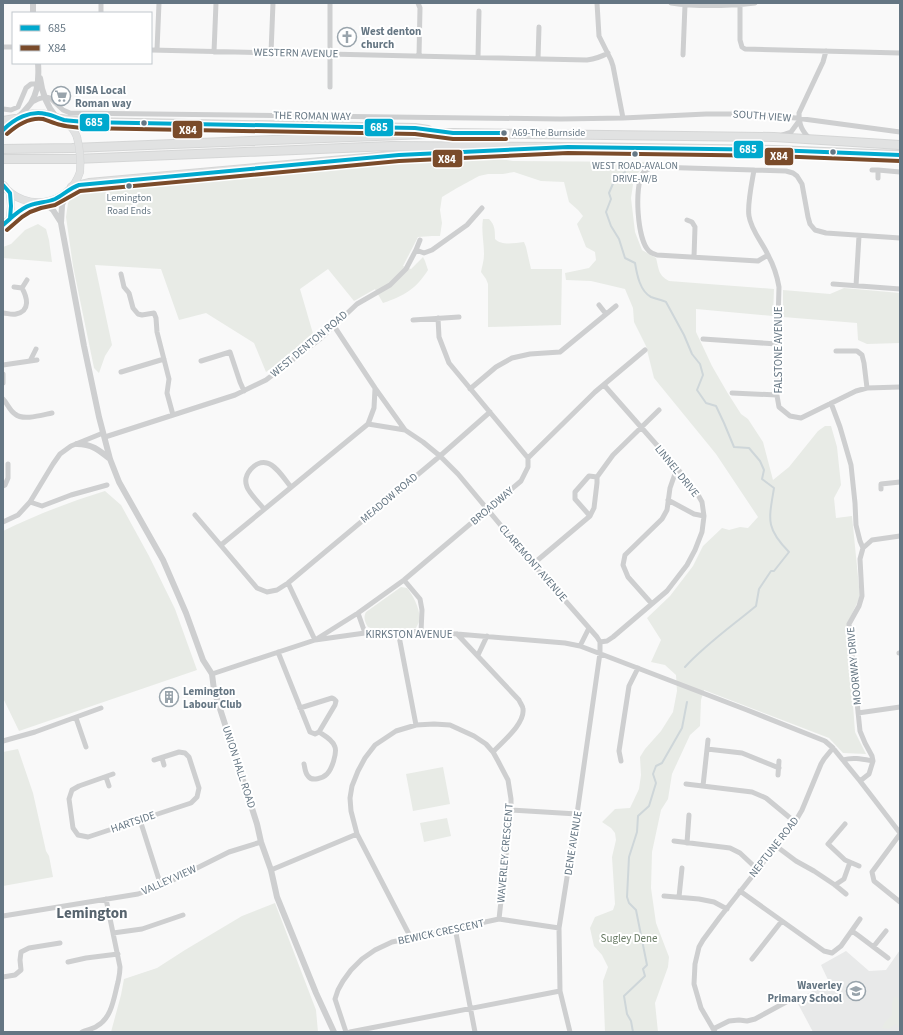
<svg xmlns="http://www.w3.org/2000/svg" width="903" height="1035" font-family="'Source Sans 3',sans-serif">
  <rect width="100%" height="100%" fill="#f9f9f9"/>
  <path fill="#e8e9e9" d="M900,950V1032H813L796,1000L829,982L821,965L846,951L869,971L886,970Z"/>
  <path fill="#e8ebe6" d="M486,157L513,161L655,162L642,168L634,178L631,198L635,232L642,250L656,258C659,269 658,275 669,281L774,289L773,316L696,309V332L712,366L727,392L741,414L748,419L763,442L773,480L789,467L818,431L825,426H831L837,447L841,485L834,498L836,518L852,516L860,597L847,624L855,732L866,754L843,753L829,738L704,690L701,700L700,726L690,735L672,774L668,799L661,810L652,852L651,888L656,923L669,957L668,967L655,1003L658,1032H605L603,981L608,967L602,955L594,946L590,928L595,917L613,910L615,904L614,888L612,857L616,840L615,833L611,828L602,822L615,809L630,808L639,789L641,775L640,757L645,749L661,731L673,712L677,691L676,675L665,665L651,662L661,640L647,618L670,596L693,566L703,546L722,528L729,530L740,527L748,528L758,517L716,454L654,378L646,346L634,322L633,308L625,289L591,281L566,280L565,273L589,268L596,260L595,252L586,247L577,224L583,216L578,210L569,202L564,182L541,181L514,172L503,174H488L479,176L457,188L442,197L440,210L442,223L440,236H432L418,237L403,266L411,269L423,257L425,261L428,270C416,289 404,296 383,303L375,289L354,301L328,269L300,289L314,337L266,372L254,343L206,313L179,320L161,269L95,265L112,345L105,356L99,373L94,368L73,266L66,217L68,203L73,194L90,189L120,190L404,160L409,161L432,159Z
    M483,219H489C495,225 495,231 495,239C502,246 514,243 524,242L526,247L531,269H562L561,325L488,327V284L486,279L481,272C482,266 484,261 484,254C484,242 481,230 483,219Z
    M38,224L46,229L49,240L52,262L3,258V247L11,244L25,230Z
    M844,288L900,293V343L867,344L858,340L857,323L783,317V290L830,294Z
    M105,491L121,505L149,556L175,609L197,670L19,731L3,698V531C36,515 69,502 105,491Z
    M401,587L407,588C413,595 422,612 419,622C418,624 417,626 416,628L373,629L368,627C365,622 363,618 366,612Z
    M18,749L33,793L46,851L49,856L53,877L3,886V752Z
    M443,767L450,804L413,811L406,774Z
    M447,818L451,836L424,842L420,823Z
    M275,903L316,1010L318,1032H111L121,995L124,979L157,968L185,950L242,916Z
    M894,997H897L899,1001L900,1029L896,1024L889,1029L882,1028L885,1022L892,1015V1003Z"/>
  <g fill="none" stroke-linecap="round" stroke-linejoin="round">
    <path stroke="#ced6d9" stroke-width="2" d="M625,172L615,179L609,193L611,199L606,212L611,226L619,239L625,258L635,263C637,275 640,291 651,297C656,299 662,300 666,302L684,335L692,354L700,364L703,375L697,390L706,403L716,406L724,423L734,447L749,448L760,461L764,470L762,479L774,488C769,519 765,528 789,552L774,571H771L759,589L756,606C732,626 706,644 685,667
      M633,1032L631,1021L627,1014L624,996L645,976L643,969L647,965L636,910L629,903L627,897L629,857L637,832L638,816L649,806L656,783L653,774L656,766L662,763L682,728L687,702"/>
    <defs>
      <path id="secondary" d="M3,130C7,126 12,121 17,118C38,108 68,114 77,137
        M3,185C25,213 69,206 80,172
        M10,219L11,206L10,193
        M3,225C13,216 24,207 37,203"/>
      <path id="trunk" d="M61,119L83,122L415,128L428,130
        M3,121L15,119
        M3,149L72,148L453,133L774,137L900,145
        M3,159H75L391,146L568,147L774,150L900,155
        M3,186L4,187
        M72,187L89,183L399,155L459,151"/>
    </defs>
    <use href="#secondary" stroke="#d5d6d7" stroke-width="8"/>
    <use href="#trunk" stroke="#d5d6d6" stroke-width="10"/>
    <path stroke="#cecfd0" stroke-width="5" d="M418,3L420,8L419,56
      M597,3L599,36L611,60L613,66L623,118
      M671,3C699,7 727,6 755,3
      M740,5V40L742,47L745,49L900,53
      M101,13V3
      M3,47H13
      M151,50L587,60C595,59 601,57 608,53
      M157,50L159,3
      M214,52L216,3
      M271,53L273,3
      M683,55L685,5
      M478,57L479,11
      M538,59L539,27
      M330,87V3
      M32,102C38,99 44,96 50,98L63,110L70,113L561,119L623,118L706,114H740L796,118L900,132
      M3,109L11,110L18,107L26,88L31,84H40
      M782,135L791,132L799,121
      M810,139C802,131 799,125 799,113L823,62L826,51
      M754,170C752,182 747,205 749,216C751,230 762,242 768,255C774,266 777,275 779,287L776,390L779,407L790,416L801,418L856,391L867,388L900,387
      M872,170H878V178
      M878,170L900,172
      M687,220L692,222L695,227L694,257
      M416,250L424,253L432,250L467,225L482,208
      M768,255L758,261L657,255C654,254 651,253 649,251C637,240 634,185 643,173C646,169 650,168 654,167L754,170L786,171L793,173L797,176L802,184L808,217L810,224L815,230L826,233L900,238
      M121,274L124,287L129,293L133,308L138,314L142,315L154,313L156,318L157,332L169,379L167,393L173,415
      M833,284L900,289
      M856,286L859,236
      M14,287L22,288L27,280
      M599,305L606,314
      M3,313C7,313 11,315 16,314C31,311 27,297 22,288
      M438,318L439,337L449,363L528,458
      M413,320L459,317
      M334,326L375,388L405,430L423,442L440,456L458,474L533,564L597,637L600,642L607,641L613,637L667,591L687,565L695,550L702,532L704,516L702,502L697,493L677,468L604,385
      M703,339L777,344
      M836,351H857L862,355L864,363L867,388
      M30,361L36,349
      M201,361L230,352L240,382L244,391
      M3,365L37,360
      M121,372L164,359
      M3,374V383
      M470,389L496,367L512,358L530,354L560,352L616,306
      M732,393L777,395
      M3,399C8,404 9,410 15,414C23,421 42,415 52,413
      M831,403L840,427L851,465L855,503L856,525L860,541L863,548
      M368,424L405,430
      M105,437L235,395L266,380L320,339L357,304L390,285L406,269L416,250L420,240
      M3,486L5,485L8,478V464
      M881,489V484L900,482
      M668,500L694,514L704,516
      M30,502L42,506L71,495L107,485
      M264,509C260,504 249,493 247,487C242,475 255,460 267,463C276,465 285,480 291,487
      M195,515L257,588L267,592L277,590L288,583L440,456L490,412
      M590,516L575,499V492L589,476L597,477
      M3,522L18,515L30,502L53,464L60,454L71,446L103,433
      M221,545L368,424L374,408L375,389
      M863,548L872,540L900,536
      M533,564L590,516L594,508L597,483V477L613,455L659,410
      M404,580L420,599L422,610L421,632
      M288,583L315,640L358,613L404,580L521,481L528,467V458L595,392L645,350
      M652,604L628,577L623,565L625,555L662,519L667,510L670,488L677,468
      M358,613L365,633
      M398,631L416,725
      M457,634L519,700C520,703 523,706 523,709C525,724 502,742 493,752
      M580,646L589,628
      M278,652L310,732L315,734L319,732C325,736 333,740 335,747C337,753 332,769 327,774C323,778 312,782 308,776C305,773 305,768 304,764
      M899,653H900
      M478,655L487,636
      M212,674L315,640L365,633L398,631L421,632L457,634L565,643L580,646L747,710L825,741L833,748L860,781L900,833
      M300,708L332,698L334,699L336,701L335,705L319,732
      M858,713L900,707
      M76,718L86,747
      M3,741L35,732L101,708
      M707,749L742,753L779,768
      M162,758L164,765
      M843,760C853,757 862,759 873,761
      M621,761L619,751L629,686L638,668
      M113,774L79,786L72,790L69,799L73,828L78,835L88,837L191,803L197,797L199,788L189,757L185,753L179,752L154,760
      M778,775L779,761
      M106,777L109,786
      M860,781L869,774L873,761L872,756L865,743L860,731L849,624L859,606L862,596L860,559L863,548
      M686,784L752,792L766,798L795,822
      M703,786L708,740
      M511,810L577,814
      M140,820L161,886
      M845,824L828,844L845,860L859,866
      M900,834L872,872L874,881L900,902
      M674,841L730,848L740,853L757,869
      M687,843L689,815
      M776,846L796,861L814,871L835,885L846,894
      M271,870L357,834
      M835,885L844,879L850,862
      M740,891L824,951L832,953L841,946L860,919
      M664,896L699,899L714,902L727,909
      M679,897L682,868
      M3,916L138,894L161,886L229,852L261,842
      M455,928L475,1032
      M852,931L859,936L888,958
      M113,933L142,929L183,915
      M411,938L357,834L351,811L350,798L352,786L358,771L365,758L375,745L396,731L416,725L434,724L450,725L474,736L486,744L493,752L498,761L508,780L511,799V810L499,919
      M874,946L886,931
      M752,959L781,922
      M68,962L86,958L118,954
      M3,977L15,975L21,970L20,960L21,952L29,948L60,943
      M713,1029L729,1021L739,1020L747,1021L755,1019L788,1001
      M82,1032C87,1030 93,1029 97,1026C112,1018 114,997 118,982C119,977 120,973 120,967L106,899
      M346,1032L335,999L338,990L343,981L351,970L362,959L375,950L392,942L411,938L499,919L559,928
      M350,1032L560,991
      M570,1032L560,991L559,928L577,814L600,653V642
      M715,1032L701,1008L694,984L695,964L699,947L703,940L720,917L795,822L802,810L821,764L824,759L833,748"/>
    <path stroke="#cecfd0" stroke-width="6" d="M33,3V13
      M40,78C42,93 46,105 56,117
      M18,117C23,113 27,108 31,103C38,92 39,76 38,63
      M67,192L62,205L61,223L84,346L99,417L110,459L119,482L163,560L186,613L203,660L212,674L214,690L257,824L261,842L271,870L277,897L316,993L334,1032
      M43,202L53,210L60,221
      M77,444C92,444 99,450 110,459"/>
    <use href="#secondary" stroke="#e1e2e2" stroke-width="7"/>
    <use href="#trunk" stroke="#e1e2e2" stroke-width="8"/>
    <defs>
      <path id="secondary-bridge" d="M77,137C80,149 81,160 80,172"/>
    </defs>
    <use href="#secondary-bridge" stroke="#d5d6d7" stroke-width="8" stroke-linecap="butt"/>
    <use href="#secondary-bridge" stroke="#e1e2e2" stroke-width="7"/>
    <defs>
      <path id="bus-1" d="M3,130C14,119 30,110 46,114C52,115 58,118 64,120C70,121 77,121 83,122L415,128L453,133H506
        M3,185L10,193L11,206L10,219L3,225
        M3,225C12,217 22,207 34,204C41,202 48,202 55,199C63,195 70,188 79,185L399,155L568,147L774,150L900,155"/>
      <path id="bus-2" d="M7,134C17,125 30,117 43,119C49,121 55,124 61,125C68,127 76,127 83,128L415,134L453,139H506
        M7,230L22,217L30,212L41,208L55,205L80,191L399,161L568,153L774,156L900,161"/>
    </defs>
    <use href="#bus-1" stroke="#fff" stroke-width="7"/>
    <use href="#bus-2" stroke="#fff" stroke-width="7"/>
    <use href="#bus-1" stroke="#00a9ce" stroke-width="4"/>
    <use href="#bus-2" stroke="#7a4b2a" stroke-width="4"/>
  </g>
  <defs>
    <symbol id="church-ring" viewBox="-11 -11 22 22"><circle r="9.5" fill="#fff" stroke="#99a4ac" stroke-width="1.5"/><path d="M-1.2-6h2.4v3.5h3.3v2.4h-3.3V6h-2.4V-.1h-3.3v-2.4h3.3Z" fill="#99a4ac"/></symbol>
    <symbol id="supermarket-ring" viewBox="-11 -11 22 22"><circle r="9.5" fill="#fff" stroke="#99a4ac" stroke-width="1.5"/><path d="M-6-5.5h2.5l.6 2H6L4.5 2H-2.5L-4.4-4H-6ZM-1.5 3.2a1.3 1.3 0 1 0 .1 0ZM3 3.2a1.3 1.3 0 1 0 .1 0Z" fill="#99a4ac"/></symbol>
    <symbol id="building-ring" viewBox="-11 -11 22 22"><circle r="9.5" fill="#fff" stroke="#99a4ac" stroke-width="1.5"/><path d="M-4-6H4V6H1V3H-1V6H-4ZM-2.5-4.3h1.7v1.8h-1.7ZM.8-4.3h1.7v1.8H.8ZM-2.5-1h1.7V.8h-1.7ZM.8-1h1.7V.8H.8Z" fill="#99a4ac"/></symbol>
    <symbol id="school-ring" viewBox="-11 -11 22 22"><circle r="9.5" fill="#fff" stroke="#99a4ac" stroke-width="1.5"/><path d="M0-5L7-2L0 1L-7-2ZM-4 1L0 2.5L4 1V4Q0 6-4 4Z" fill="#99a4ac"/></symbol>
  </defs>
  <g fill-rule="evenodd">
    <use href="#church-ring" x="336" y="26" width="22" height="22"/>
    <use href="#supermarket-ring" x="50" y="85" width="22" height="22"/>
    <use href="#building-ring" x="158" y="686" width="22" height="22"/>
    <use href="#school-ring" x="845" y="980" width="22" height="22"/>
  </g>
  <g fill="#657683" stroke="#fff" stroke-width="1.5">
    <circle cx="144" cy="123" r="3.5"/>
    <circle cx="504" cy="133" r="3.5"/>
    <circle cx="833" cy="152" r="3.5"/>
    <circle cx="635" cy="154" r="3.5"/>
    <circle cx="129" cy="186" r="3.5"/>
  </g>
  <g text-anchor="middle" dominant-baseline="central" stroke-width="4" stroke-linejoin="round" paint-order="stroke">
    <g font-size="10" fill="#657683" stroke="#fff">
      <text x="512" y="133" text-anchor="start">A69-The Burnside</text>
      <text x="635" y="166">WEST ROAD-AVALON<tspan x="635" dy="13">DRIVE-W/B</tspan></text>
      <text x="129" y="198">Lemington<tspan x="129" dy="13">Road Ends</tspan></text>
    </g>
    <g font-size="11" font-weight="bold" fill="#657683" stroke="#fff" text-anchor="start">
      <text x="361" y="31">West denton<tspan x="361" dy="13">church</tspan></text>
      <text x="75" y="90">NISA Local<tspan x="75" dy="13">Roman way</tspan></text>
      <text x="183" y="691">Lemington<tspan x="183" dy="13">Labour Club</tspan></text>
      <text x="842" y="985" text-anchor="end">Waverley<tspan x="842" dy="13">Primary School</tspan></text>
    </g>
    <g font-size="11" fill="#657683" stroke="#fff">
      <text transform="translate(296 53) rotate(1)">WESTERN AVENUE</text>
      <text transform="translate(312 116) rotate(1)">THE ROMAN WAY</text>
      <text transform="translate(762 116) rotate(4)">SOUTH VIEW</text>
      <text transform="translate(309 344) rotate(-40)">WEST DENTON ROAD</text>
      <text transform="translate(778 350) rotate(-90)">FALSTONE AVENUE</text>
      <text transform="translate(677 471) rotate(51)">LINNEL DRIVE</text>
      <text transform="translate(389 498) rotate(-40)">MEADOW ROAD</text>
      <text transform="translate(492 506) rotate(-40)">BROADWAY</text>
      <text transform="translate(533 563) rotate(49)">CLAREMONT AVENUE</text>
      <text x="409" y="634">KIRKSTON AVENUE</text>
      <text transform="translate(854 666) rotate(-95)">MOORWAY DRIVE</text>
      <text transform="translate(239 767) rotate(72)">UNION HALL ROAD</text>
      <text transform="translate(133 822) rotate(-19)">HARTSIDE</text>
      <text transform="translate(573 843) rotate(-81)">DENE AVENUE</text>
      <text transform="translate(774 847) rotate(-52)">NEPTUNE ROAD</text>
      <text transform="translate(505 853) rotate(-85)">WAVERLEY CRESCENT</text>
      <text transform="translate(169 880) rotate(-24)">VALLEY VIEW</text>
      <text transform="translate(441 932) rotate(-12)">BEWICK CRESCENT</text>
    </g>
    <g font-size="11" fill="#687a64" stroke="#fff">
      <text x="629" y="938">Sugley Dene</text>
    </g>
    <g font-size="15" font-weight="bold" fill="#57646e" stroke="#fff">
      <text x="92" y="913">Lemington</text>
    </g>
  </g>
  <g stroke="#fff" stroke-width="1.5">
    <rect x="79" y="113" width="31" height="19" rx="4" fill="#00a9ce"/>
    <rect x="364" y="118" width="30" height="19" rx="4" fill="#00a9ce"/>
    <rect x="172" y="120" width="31" height="19" rx="4" fill="#7a4b2a"/>
    <rect x="733" y="140" width="31" height="19" rx="4" fill="#00a9ce"/>
    <rect x="764" y="147" width="30" height="19" rx="4" fill="#7a4b2a"/>
    <rect x="432" y="149" width="31" height="19" rx="4" fill="#7a4b2a"/>
  </g>
  <g font-size="11" text-anchor="middle" font-weight="bold" fill="#fff">
    <text x="94" y="126">685</text>
    <text x="379" y="131">685</text>
    <text x="188" y="134">X84</text>
    <text x="748" y="153">685</text>
    <text x="779" y="160">X84</text>
    <text x="447" y="163">X84</text>
  </g>
  <rect width="903" height="1035" fill="none" stroke="#657683" stroke-width="8"/>
  <rect x="12" y="12" width="140" height="52" fill="#ffffff" stroke="#c1c8cd"/>
  <rect x="20" y="25" width="20" height="6" fill="#00a9ce" stroke="#c1c8cd"/>
  <text x="48" y="32" font-size="12" fill="#657683">685</text>
  <rect x="20" y="45" width="20" height="6" fill="#7a4b2a" stroke="#c1c8cd"/>
  <text x="48" y="52" font-size="12" fill="#657683">X84</text>
</svg>
